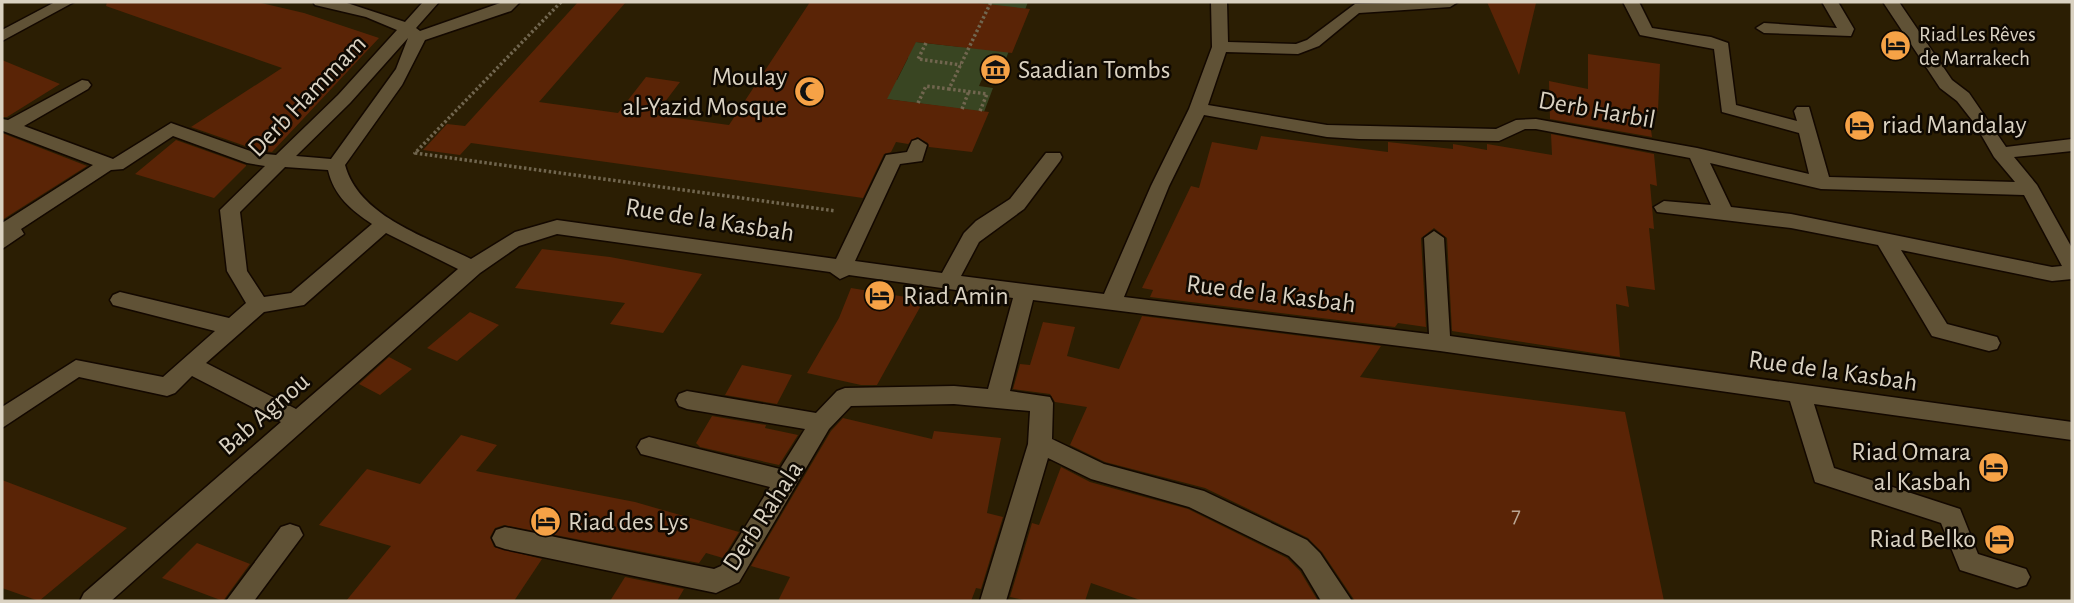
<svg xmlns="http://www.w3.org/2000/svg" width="2074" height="603" font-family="'Alegreya Sans',sans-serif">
  <rect width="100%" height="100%" fill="#2b1e03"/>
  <path fill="#394522" d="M969,2H1028L1005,61L990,60L979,86L993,88L984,112L878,98L888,79L897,80L908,58L907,41L961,47L981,4Z"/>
  <path fill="#5a2406" d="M107,2H257L304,13L379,38L272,152L257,150L191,127L282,68L106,6Z
    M578,2H626L539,102L618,113L646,77L680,82L655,115L729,125L810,2H969L1030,9L1012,53L916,42L887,99L989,112L972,152L929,147L928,143L917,137L908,144L896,142L891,152L884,154L863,198L471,143L460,155L423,150L447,124L465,126Z
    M1487,2L1536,3L1519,75Z
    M1588,54L1660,64L1658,111L1648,109L1652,137L1550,119L1549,81L1588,89Z
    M2,60L60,84L7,117H2Z
    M2,133L87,166L2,220Z
    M1551,134L1654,154L1657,186L1650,184L1654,229L1649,228L1655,290L1626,286L1629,307L1616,304L1620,357L1452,331L1447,238L1434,228L1421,238L1426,327L1398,323L1395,327L1150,297L1153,290L1142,288L1191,186L1199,188L1212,142L1257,150L1261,136L1388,152V142L1453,149V144L1487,150V144L1552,155Z
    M176,140L246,165V166L214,198L135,174Z
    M542,249L610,257L702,274L663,333L610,324L625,303L515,288Z
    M851,288L924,300L877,385H861L807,373L839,318Z
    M470,312L499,325L457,361L427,348Z
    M1142,316L1381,346L1360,377L1625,412L1664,601H1355L1322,552L1308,538L1205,488L1105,462L1070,445L1087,407L1055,402L1050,394L1013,389L1020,364L1030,365L1043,322L1075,327L1067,356L1119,369Z
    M389,357L412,369L380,395L359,384Z
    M742,365L792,375L777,404L725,395Z
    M712,416L766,425L765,428L798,435L779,465L700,447L696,443Z
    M843,418L932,439L934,431L1001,438L987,513L1003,517L981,589L976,588L971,601H778L790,577L751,566L831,431Z
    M461,435L497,445L476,471L635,502L739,532L723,558L706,553L699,563L504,525L495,528L490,537L494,547L542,559L514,601H346L391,546L319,525L367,469L420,484Z
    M1061,467L1090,482L1188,509L1287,558L1300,571L1318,601H1143L1091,583L1085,601H1028L1010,597L1032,523L1039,525Z
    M2,480L52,499L127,528L39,601L2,588Z
    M197,543L250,564L223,601L162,578Z
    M625,577L684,589L677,601H610Z"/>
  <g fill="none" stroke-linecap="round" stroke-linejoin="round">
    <defs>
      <path id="minor" d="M55,2H74L2,41V30Z
        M313,2L347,3L405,22L423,2H439L416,28L420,31L503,2H520L511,11L425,40L402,85L345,165C359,217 427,237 471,259L515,232L557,220L836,259L886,155L907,152L912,141L918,139L927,145L922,161L900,164L855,261L942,273L964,233L976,221L1010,199L1046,153H1060L1062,157L1060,161L1024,209L979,242L961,276L1104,294L1151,186L1189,109L1212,47L1211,2H1227L1228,42L1296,44L1307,40L1355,4L1458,2L1450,7L1359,13L1319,46L1298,54L1226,52L1208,105L1327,125L1496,129L1516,120L1536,119L1697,148L1809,174L1799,133L1722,112L1714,49L1640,35L1623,2H1639L1652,28L1711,37L1728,43L1736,105L1797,121L1794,111L1797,107H1809L1829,177L2015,182L1994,157L1975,124L1957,101L1940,88L1883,2H1899L1952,80L1969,93L2006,147L2072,139V151L2014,157L2037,185L2072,248V279L2052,281L1901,250L1947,324L1997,337L2000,343L1997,349L1989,351L1932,336L1878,245L1791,228L1657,212L1654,207L1664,201L1711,205L1690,158L1536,129H1525L1499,141L1359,139L1327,137L1204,115L1169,186L1124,297L1429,334L1424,238L1434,231L1444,238L1450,336L2072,422V440L1814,404L1834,468L1960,509L1978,554L2026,569L2030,577L2026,585L2017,588L1960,570L1941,523L1815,482L1790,401L1440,351L1033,300L1010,391L1050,397L1053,403L1052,439L1104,464L1204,491L1307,540L1320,553L1352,601H1321L1302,569L1289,556L1189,507L1091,479L1048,458L1006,601H980L1028,444L1030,411L954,404L851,406L829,429L739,582L716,593L505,549L496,546L492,538L496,530L505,527L714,569L721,566L770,487L641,454L637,447L641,440L649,437L780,469L805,429L687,409L679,406L676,400L679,394L687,391L816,413L837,391L845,388L954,386L988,389L1013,298L849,275L840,279L830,272L557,234L519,246L480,273L111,601H80L84,593L281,422L192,376L175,393L167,396L79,377L2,428V407L76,360L163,377L215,331L113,305L110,300L113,295L120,292L229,318L246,303L227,271L220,210L265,166L247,163L173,136L123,169L111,170L21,229L24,234L2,249V223L93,165L3,131L2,119L8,120L82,80L88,81L91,85L88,89L24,126L113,159L171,123L256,153L276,155L338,95L397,30L366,17L315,5ZM408,38L396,69L331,159L296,156L350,103ZM1710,163L1821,189L2024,195L2062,266L2052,267L1791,214L1731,207ZM285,167L328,170C334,196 351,210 372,224L291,293L264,297L247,271L240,212ZM386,233L458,269L296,409L206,363L264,312L304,305Z
        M1822,2H1838L1854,29L1851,36L1764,33L1756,28L1764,23L1837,28Z
        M290,524L299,527L303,535L254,601H226L281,527Z"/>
    </defs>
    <use href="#minor" stroke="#130800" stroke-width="3"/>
    <path stroke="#71664f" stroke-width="3.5" stroke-dasharray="2.5 2.5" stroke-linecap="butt" d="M561,2L415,153L836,211
      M926,43L918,59L961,65
      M918,103L926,86L949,89
      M962,109L969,91
      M980,111L987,94L949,89L991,2"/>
    <use href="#minor" fill="#605236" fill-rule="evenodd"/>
  </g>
  <defs>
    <symbol id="hotel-disc" viewBox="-11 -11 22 22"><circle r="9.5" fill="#f6a246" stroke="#0f0902"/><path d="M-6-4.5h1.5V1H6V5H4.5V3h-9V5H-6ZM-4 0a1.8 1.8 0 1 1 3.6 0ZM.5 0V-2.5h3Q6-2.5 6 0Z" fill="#111"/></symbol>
    <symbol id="museum-disc" viewBox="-11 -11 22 22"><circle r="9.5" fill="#f6a246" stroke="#0f0902"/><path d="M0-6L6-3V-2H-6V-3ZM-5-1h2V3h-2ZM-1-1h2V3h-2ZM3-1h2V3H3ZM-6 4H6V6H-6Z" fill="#111"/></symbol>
    <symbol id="mosque-disc" viewBox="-11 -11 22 22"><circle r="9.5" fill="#f6a246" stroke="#0f0902"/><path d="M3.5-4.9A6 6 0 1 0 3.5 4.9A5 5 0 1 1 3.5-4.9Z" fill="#111"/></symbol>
  </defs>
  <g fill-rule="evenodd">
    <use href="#hotel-disc" x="1878" y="28" width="35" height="35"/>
    <use href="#museum-disc" x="978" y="52" width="35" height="35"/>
    <use href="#mosque-disc" x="792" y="74" width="35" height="35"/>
    <use href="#hotel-disc" x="1842" y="108" width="35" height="35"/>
    <use href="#hotel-disc" x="862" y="278" width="35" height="35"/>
    <use href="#hotel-disc" x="1976" y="450" width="35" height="35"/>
    <use href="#hotel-disc" x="528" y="504" width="35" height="35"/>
    <use href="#hotel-disc" x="1982" y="522" width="35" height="35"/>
  </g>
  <g text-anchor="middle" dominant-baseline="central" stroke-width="5" stroke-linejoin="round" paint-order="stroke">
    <g font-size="21" fill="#dad2c2" stroke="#0f0902" text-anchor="start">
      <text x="1919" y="34">Riad Les Rêves<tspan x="1919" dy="24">de Marrakech</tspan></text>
    </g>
    <g font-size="23" fill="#baa693">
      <text x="1516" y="515">7</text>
    </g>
    <g font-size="26" fill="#dad2c2" stroke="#0f0902" text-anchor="start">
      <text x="1018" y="70">Saadian Tombs</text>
      <text x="787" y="77" text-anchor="end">Moulay<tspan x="787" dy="30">al-Yazid Mosque</tspan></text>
      <text x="1882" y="125">riad Mandalay</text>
      <text x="903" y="296">Riad Amin</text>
      <text x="1971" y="452" text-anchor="end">Riad Omara<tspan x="1971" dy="30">al Kasbah</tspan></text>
      <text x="568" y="522">Riad des Lys</text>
      <text x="1976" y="539" text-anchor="end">Riad Belko</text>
    </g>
    <g font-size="26" fill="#dad2c2" stroke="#0f0902">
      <text transform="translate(307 96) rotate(-46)">Derb Hammam</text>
      <text transform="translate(1597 110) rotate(10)">Derb Harbil</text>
      <text transform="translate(710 220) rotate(9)">Rue de la Kasbah</text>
      <text transform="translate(1271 294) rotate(7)">Rue de la Kasbah</text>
      <text transform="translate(1833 371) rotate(8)">Rue de la Kasbah</text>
      <text transform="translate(264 414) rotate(-41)">Bab Agnou</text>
      <text transform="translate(763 516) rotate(-57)">Derb Rahala</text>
    </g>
  </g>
  <rect width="2074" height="603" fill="none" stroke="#dad2c2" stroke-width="7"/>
</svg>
